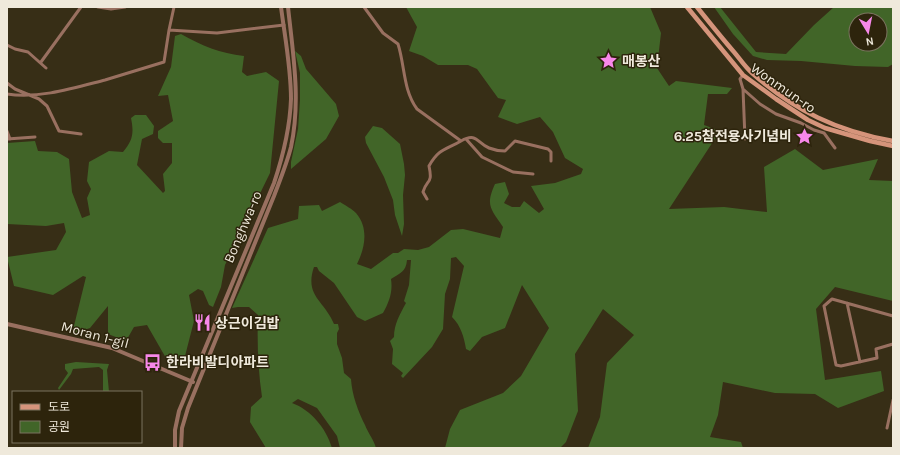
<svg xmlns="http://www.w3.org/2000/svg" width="900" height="455" font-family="Karla,'Noto Sans KR',sans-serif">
  <rect width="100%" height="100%" fill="#372e16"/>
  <path fill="#416528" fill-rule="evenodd" d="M406,7H650L661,33L657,68L669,86L676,81L732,88L727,94H708L704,125L720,131L669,209L724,207L767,212L764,167L795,149L823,170L878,159L869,180L893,181V233L892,234H893V301L835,287L816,309L825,380L881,371L884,391L838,408L815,394L775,393L723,382L718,415L710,437L741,442L743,448H588L600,417L607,363L634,335L603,309L575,354L578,411L566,442L560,448H445L450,429L460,410L503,393L521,376L549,328L522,285L505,328L482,337L470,351L466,349C464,337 461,326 452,317L464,266L456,257L451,258L450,279L445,294L443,329L432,347L403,378L401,376L403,373L392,364L393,349L390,341L394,337C394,324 400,314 406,303L404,301L409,285L411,260H407C406,272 400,273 391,279C393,292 389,302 383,313L365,321L357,317L334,283L319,271L317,267H314C304,296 325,301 334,324H338L339,329L337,333V344L342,358L344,373L351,379C352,395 358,411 365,425C368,433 374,440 376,448H340L337,436L317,408L298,399L292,403C311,410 326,428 332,448H266L250,422L251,407L262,397C258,370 257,343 258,315L249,307H238L232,308L268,228L298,219L299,206L319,205L322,211L340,202C345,205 352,209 356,213C369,228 365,248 357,264L371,269L393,253H398L404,249L418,250L429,247L451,230L463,229L500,238L503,227C491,209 485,206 495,184L505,182L509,194L504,203L512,207H520L524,201L539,213L544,209L531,186L555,183L581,174L583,169L565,158L553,132L540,117L517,124L498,117L506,100L498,98L477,69L468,65H438L423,56L409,51L417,27Z
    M714,7H720L756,52L786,54L814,25L834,7H893V64L888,67L855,66L801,61L767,60L753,56L733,34ZM856,20H880V44H856Z
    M181,34C202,46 220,53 244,56L242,72L247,76L266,72L279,81L270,173L225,265L221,287L213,307L209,305L203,291L198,289L189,295L194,321L184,360L180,365H170L147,325L134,327L126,341L108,334V306L90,328L72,334L86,277L83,276L53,295L14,286L7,257L56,250L66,232L64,223L46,226L7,224V143L35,141L38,151L57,152L69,159L72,192L82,218L90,215L87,198L91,189L87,181L89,162L109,151L123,152C133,140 134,133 131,118L135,115H146L154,126L153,134L142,139L137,165L163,193L165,191L163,174L172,163V143H163L158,138V131L173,121L168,95L158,96L171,67L175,36Z
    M295,51L301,56L306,69L336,104L339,116L326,139L291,169V162L298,129L300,100V73Z
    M373,126L382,128L400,144L404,164L405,175L403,195L404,224L402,236L395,215L393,200L384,177L366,143L365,137Z
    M76,362L109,364L107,370L109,392H103V370L99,367L73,369L71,374L59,390L58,388L68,373L65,369V364Z"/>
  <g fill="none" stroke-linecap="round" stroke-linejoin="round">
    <path stroke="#997060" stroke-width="3" d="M98,7L111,9L125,7
      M364,7L383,33L398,44C405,66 403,90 417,109L461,141C477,132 477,143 489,148C494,150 500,151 505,151L515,141L548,149L551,152V161
      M169,30L217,33L284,25
      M7,45L15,49L28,52L46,68
      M41,62L81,7
      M743,75L740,79L743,89L760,104L776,114L801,123L814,130L824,133L835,148
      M7,83L15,89L39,99L47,106L59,131L81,134
      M743,89L745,139
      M7,94C39,99 74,88 105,80C125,74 144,68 164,62L169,30L174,7
      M7,131L10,139
      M7,139L35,137
      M466,139L482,157L513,172L533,174
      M427,199L423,192C427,178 433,185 429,166C439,148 446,150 461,141
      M847,303L860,362
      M893,316L832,299L824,306L836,365L841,366L877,358L876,349L893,344
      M887,428L893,400"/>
    <path stroke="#997060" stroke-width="4" d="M7,324L112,348L193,382
      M175,448V430L179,411L274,183C283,156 290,128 291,99C291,68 285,38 281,7
      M181,448L182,428L188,408L274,196C280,180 287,163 291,147C301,100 293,54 288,7"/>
    <path stroke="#d5947b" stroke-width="4.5" d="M687,7L743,75L776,99L808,120L825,128L870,141L893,146
      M697,7C709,22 721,37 734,52C740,59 745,67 752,73C795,111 837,131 893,141"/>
  </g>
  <defs>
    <symbol id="sight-bare" viewBox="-9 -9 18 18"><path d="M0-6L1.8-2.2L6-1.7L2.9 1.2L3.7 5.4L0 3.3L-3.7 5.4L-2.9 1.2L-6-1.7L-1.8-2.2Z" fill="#f888ea" stroke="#2d240c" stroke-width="2.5" paint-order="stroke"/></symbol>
    <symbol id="restaurant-bare" viewBox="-9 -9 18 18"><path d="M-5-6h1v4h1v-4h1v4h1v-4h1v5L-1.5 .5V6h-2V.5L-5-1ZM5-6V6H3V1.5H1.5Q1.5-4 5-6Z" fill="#f888ea" stroke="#2d240c" stroke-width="2.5" paint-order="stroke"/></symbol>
    <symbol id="bus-bare" viewBox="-9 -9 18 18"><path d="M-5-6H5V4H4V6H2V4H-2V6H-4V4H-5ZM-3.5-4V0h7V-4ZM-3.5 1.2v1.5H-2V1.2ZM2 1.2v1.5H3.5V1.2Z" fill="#f888ea" stroke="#2d240c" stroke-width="2.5" paint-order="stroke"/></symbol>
  </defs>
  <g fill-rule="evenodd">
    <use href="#sight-bare" x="596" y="48" width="25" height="25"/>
    <use href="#sight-bare" x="792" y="124" width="25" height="25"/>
    <use href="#restaurant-bare" x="190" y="310" width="25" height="25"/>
    <use href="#bus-bare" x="140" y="350" width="25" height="25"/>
  </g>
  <g text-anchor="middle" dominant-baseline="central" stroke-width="3" stroke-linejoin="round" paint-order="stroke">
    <g font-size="14" font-weight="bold" fill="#efe9db" stroke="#2d240c" text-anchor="start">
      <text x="622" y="61">매봉산</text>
      <text x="792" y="136" text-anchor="end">6.25참전용사기념비</text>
      <text x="215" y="323">상근이김밥</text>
      <text x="166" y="362">한라비발디아파트</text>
    </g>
    <g font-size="14" fill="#efe9db" stroke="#2d240c">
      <text transform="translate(783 88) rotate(35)">Wonmun-ro</text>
      <text transform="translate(243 227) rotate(-67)">Bonghwa-ro</text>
      <text transform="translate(95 335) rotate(15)">Moran 1-gil</text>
    </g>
  </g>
  <rect width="900" height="455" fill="none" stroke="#efe9db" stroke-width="16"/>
  <rect x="12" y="391" width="130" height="52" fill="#2d240c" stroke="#7b735f"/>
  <rect x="20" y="404" width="20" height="6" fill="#d5947b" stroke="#7b735f"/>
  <text x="48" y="411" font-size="12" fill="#efe9db">도로</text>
  <rect x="20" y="421" width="20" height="12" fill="#416528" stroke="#7b735f"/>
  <text x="48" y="431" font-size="12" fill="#efe9db">공원</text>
  <g transform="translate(868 32) rotate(170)"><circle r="19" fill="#2d240c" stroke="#7b735f"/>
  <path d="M0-3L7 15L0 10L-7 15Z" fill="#f888ea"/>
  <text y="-6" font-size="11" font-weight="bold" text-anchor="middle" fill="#efe9db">N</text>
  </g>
</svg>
